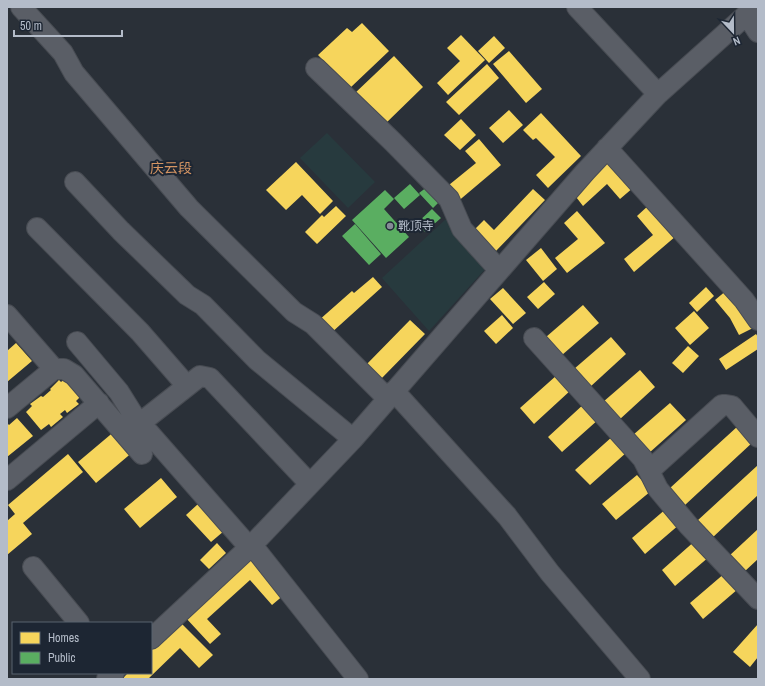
<svg xmlns="http://www.w3.org/2000/svg" width="765" height="686" font-family="'Archivo Narrow','Noto Sans SC',sans-serif">
  <rect width="100%" height="100%" fill="#2a3038"/>
  <path fill="#273a3e" d="M327,133L375,182L348,208L300,158Z
    M446,219L488,266L429,331L382,278Z"/>
  <path fill="#f6d55c" d="M362,23L389,51L350,88L318,55L347,28L352,32Z
    M461,35L485,60L448,95L437,83L460,61L447,48Z
    M494,36L505,48L489,63L478,51Z
    M509,51L542,89L526,103L493,64Z
    M394,56L423,87L384,125L354,94Z
    M487,64L499,78L459,115L446,102Z
    M509,110L523,125L503,143L489,128Z
    M541,113L581,156L548,188L536,175L555,157L536,138L533,140L523,130Z
    M461,119L476,135L460,150L444,135Z
    M479,139L501,165L456,203L444,189L476,163L465,151Z
    M610,160L634,187L620,199L607,184L583,206L573,193Z
    M296,162L333,201L320,214L302,195L286,210L266,190Z
    M533,189L545,200L495,252L473,231L484,220L494,230Z
    M649,205L676,236L634,272L624,259L653,235L637,216Z
    M336,206L346,216L317,244L305,232L322,215L324,217Z
    M577,211L605,243L567,273L555,258L578,239L564,223Z
    M541,248L557,269L543,281L526,260Z
    M373,277L382,287L330,334L318,321L352,291L354,293Z
    M544,282L555,294L538,309L527,297Z
    M706,287L714,296L697,312L689,303Z
    M503,288L526,313L513,324L490,299Z
    M727,290L753,328L739,335L730,318L715,300Z
    M583,305L599,323L562,355L546,337Z
    M694,311L709,328L690,345L675,328Z
    M502,315L513,328L496,344L484,331Z
    M410,320L425,334L380,380L365,366Z
    M756,334L758,337V349L726,370L719,359Z
    M611,337L626,354L590,387L574,369Z
    M16,343L32,361L7,382V351Z
    M688,346L699,356L683,373L672,363Z
    M640,370L655,387L619,420L603,402Z
    M557,375L571,390L534,424L520,408Z
    M67,377L82,395L76,401L79,404L67,413L65,410L60,414L63,417L51,427L49,424L41,430L26,412L32,406L30,404L41,396L43,397L51,390L50,389L59,380L61,382Z
    M585,403L599,419L562,452L548,437Z
    M670,403L686,420L649,453L633,435Z
    M17,418L33,436L7,457V423L9,425Z
    M738,426L753,442L685,505L670,488Z
    M116,430L134,451L96,483L78,462Z
    M613,436L627,452L590,485L575,470Z
    M68,454L83,472L23,523L32,534L7,555V521L15,514L8,505Z
    M758,465V495L712,538L697,521Z
    M637,475L651,491L616,520L602,504Z
    M161,478L177,497L140,528L124,509Z
    M198,504L224,531L211,542L186,515Z
    M667,508L680,524L645,554L632,538Z
    M758,529V559L744,572L729,556Z
    M696,540L710,556L675,586L662,570Z
    M217,543L226,553L209,569L200,560Z
    M253,556L285,594L272,605L250,580L207,619L221,634L210,644L185,617Z
    M725,573L738,589L703,619L690,603Z
    M180,622L213,655L199,668L180,648L148,679H122L128,673H151V650Z
    M758,624V657L750,667L733,652Z"/>
  <path fill="#5aae61" d="M410,184L420,195L404,209L394,198Z
    M427,187L440,201L433,208L419,193Z
    M385,190L394,199L384,209L409,237L386,258L352,220Z
    M432,209L441,218L425,232L417,223Z
    M355,224L381,254L369,265L342,236Z"/>
  <g fill="none" stroke-linecap="round" stroke-linejoin="round">
    <defs>
      <path id="minor" d="M21,7L63,53L74,73L189,208L294,312L313,324L388,399
        M577,7L658,94
        M747,15L758,32
        M316,68L393,142L449,199L462,229L499,270
        M607,148L744,300L758,320
        M75,182L121,231L187,295L203,305L257,360L353,439
        M37,228L140,332L187,386
        M7,315L54,369H64L74,375L142,454
        M534,338L643,459L658,489L689,526L758,599
        M77,342L119,392L139,424L150,434L249,547
        M394,391L507,516L550,573L640,679
        M7,408L54,369
        M139,424L200,376L210,378L310,484
        M649,471L722,405H726L732,406L758,437
        M7,480L99,403
        M252,545L358,679
        M33,567L79,623
        M151,639L252,545L353,439L585,172L658,94L755,7
        M107,679L114,673"/>
    </defs>
    <use href="#minor" stroke="#484c53" stroke-width="22"/>
    <use href="#minor" stroke="#5a5e66" stroke-width="20"/>
  </g>
  <circle fill="#848b96" stroke="#1d2633" stroke-width="1.5" cx="390" cy="226" r="4"/>
  <g text-anchor="middle" dominant-baseline="central" stroke-width="4" stroke-linejoin="round" paint-order="stroke">
    <g font-size="12" fill="#b4bcc9" stroke="#1d2633" text-anchor="start">
      <text x="398" y="226">靴顶寺</text>
    </g>
    <g font-size="14" fill="#d59563" stroke="#1d2633">
      <text x="171" y="168">庆云段</text>
    </g>
  </g>
  <rect width="765" height="686" fill="none" stroke="#b4bcc9" stroke-width="16"/>
  <rect x="12" y="622" width="140" height="52" fill="#1d2633" stroke="#59626f"/>
  <rect x="20" y="632" width="20" height="12" fill="#f6d55c" stroke="#59626f"/>
  <text x="48" y="642" font-size="12" fill="#b4bcc9">Homes</text>
  <rect x="20" y="652" width="20" height="12" fill="#5aae61" stroke="#59626f"/>
  <text x="48" y="662" font-size="12" fill="#b4bcc9">Public</text>
  <g transform="translate(733 32) rotate(158)" stroke="#1d2633" stroke-width="3" paint-order="stroke">
  <path d="M0-3L7 15L0 10L-7 15Z" fill="#b4bcc9"/>
  <text y="-6" font-size="11" font-weight="bold" text-anchor="middle" fill="#b4bcc9">N</text>
  </g>
  <path d="M14 30v6h108v-6" fill="none" stroke="#b4bcc9" stroke-width="2"/>
  <text x="20" y="30" font-size="12" fill="#b4bcc9" stroke="#1d2633" stroke-width="3" paint-order="stroke">50 m</text>
</svg>
